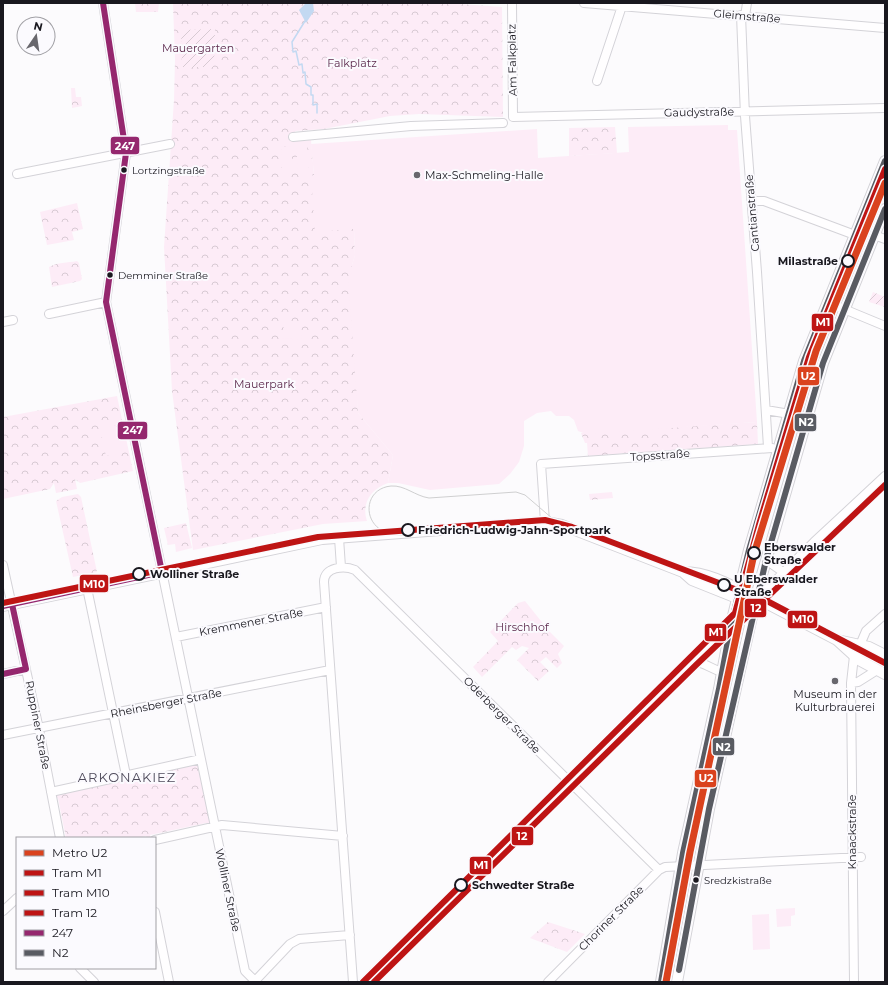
<svg xmlns="http://www.w3.org/2000/svg" width="888" height="985" font-family="Montserrat,sans-serif">
  <defs>
    <pattern id="grass-tufts" width="24" height="20" patternUnits="userSpaceOnUse"><rect width="24" height="20" fill="#fdecf7"/><path d="M3 7l-1-3M5 7V3M7 7l1-3M15 17l-1-3M17 17v-4M19 17l1-3" fill="none" stroke="#d8cad3"/></pattern>
    <pattern id="park-crowns" width="20" height="18" patternUnits="userSpaceOnUse"><rect width="20" height="18" fill="#fdecf7"/><path d="M2 6a3 3 0 1 1 6 0M12 15a3 3 0 1 1 6 0" fill="none" stroke="#d8cad3"/></pattern>
    <pattern id="garden-furrows" width="10" height="10" patternUnits="userSpaceOnUse"><rect width="10" height="10" fill="#fdecf7"/><path d="M-1 1l2-2M0 10L10 0M9 11l2-2" fill="none" stroke="#d8cad3"/></pattern>
  </defs>
  <rect width="100%" height="100%" fill="#fcfbfd"/>
  <path fill="url(#grass-tufts)" d="M693,875L674,982H664L683,876Z"/>
  <path fill="url(#park-crowns)" d="M135,3H159L158,12H136Z
    M173,3H447L502,7L503,117L419,114L390,116L324,129L295,131L297,141L311,140L314,175L312,176L354,229L355,255L352,265L358,413L393,455L388,483C371,489 361,503 367,521L323,524L193,550L172,391L164,247L174,100L175,60Z
    M71,88H75L76,97H81L82,106L72,108Z
    M615,127L617,153L569,156V128Z
    M77,203L83,229L72,232L74,240L47,245L40,212Z
    M77,261L79,263L82,279L80,281L52,287L49,267C58,262 67,263 77,261Z
    M117,396L133,471L80,483L75,479L77,489L56,493L54,483L50,489L3,499V417Z
    M757,422L758,444L588,456L587,443H585L581,433Z
    M612,492L613,498L590,500L589,494Z
    M78,494L81,497L97,572L73,577L56,501L62,497Z
    M186,523L192,548L176,552L175,544L168,545L164,528Z
    M525,601L549,631L564,646L558,654L562,663L557,668L546,657L540,662L549,671L538,681L517,660L529,648L522,646L516,650L512,647L482,677L473,667L498,641L490,632L518,603Z
    M198,763L202,767L198,768L209,816L213,823L207,827L206,823L150,835L151,838H147L146,836L136,838H66L58,798L55,799V794Z
    M548,922L585,934L567,952L530,938Z"/>
  <path fill="url(#garden-furrows)" d="M215,29L214,67H182L181,30Z
    M873,292L885,297V307L869,302Z"/>
  <path fill="#fdecf7" d="M728,125V130H737L757,422L586,434L578,431L574,420L569,416H556L551,411L537,413L524,421V446L519,462L510,474L499,484L430,490L398,483H388L393,455L358,413L348,278L352,273V265L355,255L354,229L315,232L311,176L314,175L311,144L537,129L538,158L629,152L628,127Z
    M307,145L309,171H298L296,146Z
    M291,146L293,172H282L281,147Z
    M284,324L301,325L302,340L282,338Z
    M116,425L122,453L106,456L100,428Z
    M795,908V915L791,916V926L777,927L776,909Z
    M769,914L770,949L753,950L752,915Z"/>
  <path fill="#c3d9f2" d="M306,3H313L314,11L306,23L299,10Z"/>
  <g fill="none" stroke-linecap="round" stroke-linejoin="round">
    <path stroke="#c3d9f2" stroke-width="1.5" d="M305,21L292,42L293,52L296,51L299,65L302,64L303,73L305,72L306,84L311,87V95H313V105L317,104V113"/>
    <defs>
      <path id="minor" d="M103,3L126,153L106,302L245,971L255,981
        M512,3L513,117L885,108
        M584,3L885,28
        M741,15L745,116L757,272L768,447
        M745,16L747,3
        M597,81L623,3
        M293,137L411,126L503,123
        M17,174L170,144
        M751,201H764L855,235
        M874,235L885,239
        M827,302L885,326
        M49,314L106,302
        M3,322L13,320
        M766,410L807,417
        M545,522L541,464L772,448
        M339,538L341,567
        M766,560L783,572
        M3,565L39,729L60,838
        M87,588L126,775
        M756,600L814,542L885,476
        M176,637L326,607
        M860,645L866,631L885,614
        M854,656L851,683L854,982
        M689,662C705,661 708,668 722,672
        M3,674L26,669
        M851,683L858,682L877,670
        M3,735L330,670
        M51,792L201,759
        M155,840L222,825L343,836
        M3,911L17,898
        M155,912L169,982
        M80,968L94,982
        M254,982L290,944L299,939L350,935
        M353,982L324,582C324,567 344,565 355,570L659,870
        M364,982L731,621
        M548,982L659,870L665,867L861,857"/>
      <path id="major" d="M683,572L692,580L737,598L756,600L768,604L837,640L869,647L885,655
        M3,606L322,539L545,522L562,525L683,572C709,572 735,586 756,600
        M837,640L859,660L885,674
        M661,982L683,853L719,689L731,624L749,550L804,361L885,161
        M677,982L709,809L759,585L823,363L885,209"/>
    </defs>
    <use href="#minor" stroke="#d4d3d8" stroke-width="10"/>
    <use href="#major" stroke="#d4d3d8" stroke-width="12"/>
    <use href="#minor" stroke="#fffeff" stroke-width="8"/>
    <use href="#major" stroke="#fffeff" stroke-width="10"/>
    <path stroke="#cfcfd0" stroke-width="1" d="M403,535C361,537 359,489 391,486C405,485 415,496 429,498L516,492L525,495L553,519L572,527"/>
    <defs>
      <path id="bus-1" d="M103,3L126,153L106,302L162,572
        M3,606L162,572
        M3,674L26,669L12,604"/>
      <path id="bus-2" d="M679,970L709,809L766,560L823,363L885,209
        M661,982L683,853L719,689L731,624L749,550L804,361L885,161"/>
    </defs>
    <use href="#bus-1" stroke="#fbfafe" stroke-width="9"/>
    <use href="#bus-2" stroke="#fbfafe" stroke-width="9"/>
    <use href="#bus-1" stroke="#95276e" stroke-width="6"/>
    <use href="#bus-2" stroke="#595b62" stroke-width="6"/>
    <defs>
      <path id="tram-1" d="M363,982L735,613L760,521L809,357L885,169"/>
      <path id="tram-2" d="M3,603L318,537L545,520L572,527L769,602L885,663"/>
      <path id="tram-3" d="M374,982L696,665L885,485"/>
    </defs>
    <use href="#tram-1" stroke="#fbfafe" stroke-width="9"/>
    <use href="#tram-2" stroke="#fbfafe" stroke-width="9"/>
    <use href="#tram-3" stroke="#fbfafe" stroke-width="9"/>
    <use href="#tram-1" stroke="#be1414" stroke-width="6"/>
    <use href="#tram-2" stroke="#be1414" stroke-width="6"/>
    <use href="#tram-3" stroke="#be1414" stroke-width="6"/>
    <defs>
      <path id="metro-1" d="M666,982L690,852L754,554L816,351L885,183"/>
    </defs>
    <use href="#metro-1" stroke="#fbfafe" stroke-width="10"/>
    <use href="#metro-1" stroke="#da421e" stroke-width="7"/>
  </g>
  <g fill="#19181f" stroke="#fbfafe" stroke-width="1.5">
    <circle cx="124" cy="170" r="3.5"/>
    <circle cx="110" cy="275" r="3.5"/>
    <circle cx="696" cy="880" r="3.5"/>
  </g>
  <g fill="#68676d" stroke="#fbfafe" stroke-width="1.5">
    <circle cx="417" cy="175" r="4"/>
    <circle cx="835" cy="681" r="4"/>
  </g>
  <g fill="#fbfafe" stroke="#19181f" stroke-width="2">
    <circle cx="848" cy="261" r="6"/>
    <circle cx="408" cy="530" r="6"/>
    <circle cx="754" cy="553" r="6"/>
    <circle cx="139" cy="574" r="6"/>
    <circle cx="724" cy="585" r="6"/>
    <circle cx="461" cy="885" r="6"/>
  </g>
  <g text-anchor="middle" dominant-baseline="central" stroke-width="4" stroke-linejoin="round" paint-order="stroke">
    <g font-size="10" fill="#19181f" stroke="#fbfafe" text-anchor="start">
      <text x="132" y="170">Lortzingstraße</text>
      <text x="118" y="275">Demminer Straße</text>
      <text x="704" y="880">Sredzkistraße</text>
    </g>
    <g font-size="11" fill="#19181f" stroke="#fbfafe">
      <text transform="translate(747 16) rotate(5)">Gleimstraße</text>
      <text transform="translate(512 60) rotate(-91)">Am Falkplatz</text>
      <text transform="translate(699 112) rotate(-1)">Gaudystraße</text>
      <text transform="translate(752 213) rotate(-95)">Cantianstraße</text>
      <text transform="translate(660 455) rotate(-4)">Topsstraße</text>
      <text transform="translate(251 622) rotate(-11)">Kremmener Straße</text>
      <text transform="translate(166 703) rotate(-11)">Rheinsberger Straße</text>
      <text transform="translate(502 715) rotate(45)">Oderberger Straße</text>
      <text transform="translate(38 725) rotate(79)">Ruppiner Straße</text>
      <text transform="translate(852 832) rotate(-90)">Knaackstraße</text>
      <text transform="translate(228 890) rotate(78)">Wolliner Straße</text>
      <text transform="translate(611 918) rotate(-45)">Choriner Straße</text>
    </g>
    <g font-size="11" fill="#5c294c" stroke="#fbfafe">
      <text x="198" y="48">Mauergarten</text>
      <text x="352" y="63">Falkplatz</text>
      <text x="264" y="384">Mauerpark</text>
      <text x="522" y="627">Hirschhof</text>
    </g>
    <g font-size="11" fill="#19181f" stroke="#fbfafe" text-anchor="start">
      <text x="425" y="175">Max-Schmeling-Halle</text>
      <text x="835" y="694" text-anchor="middle">Museum in der<tspan x="835" dy="13">Kulturbrauerei</tspan></text>
    </g>
    <g font-size="11" font-weight="bold" fill="#19181f" stroke="#fbfafe" text-anchor="start">
      <text x="838" y="261" text-anchor="end">Milastraße</text>
      <text x="418" y="530">Friedrich-Ludwig-Jahn-Sportpark</text>
      <text x="764" y="547">Eberswalder<tspan x="764" dy="13">Straße</tspan></text>
      <text x="150" y="574">Wolliner Straße</text>
      <text x="734" y="579">U Eberswalder<tspan x="734" dy="13">Straße</tspan></text>
      <text x="472" y="885">Schwedter Straße</text>
    </g>
    <g font-size="13" letter-spacing="1" fill="#504c5c" stroke="#fbfafe">
      <text x="127" y="777">ARKONAKIEZ</text>
    </g>
  </g>
  <g stroke="#fbfafe" stroke-width="1.5">
    <rect x="110" y="136" width="30" height="19" rx="4" fill="#95276e"/>
    <rect x="811" y="313" width="23" height="19" rx="4" fill="#be1414"/>
    <rect x="797" y="366" width="23" height="20" rx="4" fill="#da421e"/>
    <rect x="794" y="413" width="23" height="19" rx="4" fill="#595b62"/>
    <rect x="117" y="421" width="31" height="19" rx="4" fill="#95276e"/>
    <rect x="79" y="574" width="30" height="19" rx="4" fill="#be1414"/>
    <rect x="744" y="598" width="23" height="20" rx="4" fill="#be1414"/>
    <rect x="787" y="610" width="31" height="19" rx="4" fill="#be1414"/>
    <rect x="704" y="623" width="23" height="19" rx="4" fill="#be1414"/>
    <rect x="712" y="737" width="23" height="19" rx="4" fill="#595b62"/>
    <rect x="694" y="769" width="23" height="19" rx="4" fill="#da421e"/>
    <rect x="511" y="826" width="23" height="20" rx="4" fill="#be1414"/>
    <rect x="469" y="856" width="23" height="19" rx="4" fill="#be1414"/>
  </g>
  <g font-size="11" text-anchor="middle" font-weight="bold" fill="#fff">
    <text x="125" y="150">247</text>
    <text x="823" y="326">M1</text>
    <text x="808" y="380">U2</text>
    <text x="806" y="426">N2</text>
    <text x="133" y="434">247</text>
    <text x="94" y="588">M10</text>
    <text x="756" y="612">12</text>
    <text x="803" y="623">M10</text>
    <text x="716" y="636">M1</text>
    <text x="723" y="751">N2</text>
    <text x="706" y="782">U2</text>
    <text x="522" y="840">12</text>
    <text x="481" y="869">M1</text>
  </g>
  <rect width="888" height="985" fill="none" stroke="#19181f" stroke-width="8"/>
  <rect x="16" y="837" width="140" height="132" fill="#fbfafe" stroke="#a1a0a5"/>
  <rect x="24" y="850" width="20" height="6" fill="#da421e" stroke="#a1a0a5"/>
  <text x="52" y="857" font-size="12" fill="#19181f">Metro U2</text>
  <rect x="24" y="870" width="20" height="6" fill="#be1414" stroke="#a1a0a5"/>
  <text x="52" y="877" font-size="12" fill="#19181f">Tram M1</text>
  <rect x="24" y="890" width="20" height="6" fill="#be1414" stroke="#a1a0a5"/>
  <text x="52" y="897" font-size="12" fill="#19181f">Tram M10</text>
  <rect x="24" y="910" width="20" height="6" fill="#be1414" stroke="#a1a0a5"/>
  <text x="52" y="917" font-size="12" fill="#19181f">Tram 12</text>
  <rect x="24" y="930" width="20" height="6" fill="#95276e" stroke="#a1a0a5"/>
  <text x="52" y="937" font-size="12" fill="#19181f">247</text>
  <rect x="24" y="950" width="20" height="6" fill="#595b62" stroke="#a1a0a5"/>
  <text x="52" y="957" font-size="12" fill="#19181f">N2</text>
  <g transform="translate(36 36) rotate(13)"><circle r="19" fill="#fbfafe" stroke="#a1a0a5"/>
  <path d="M0-3L7 15L0 10L-7 15Z" fill="#68676d"/>
  <text y="-6" font-size="11" font-weight="bold" text-anchor="middle" fill="#19181f">N</text>
  </g>
</svg>
